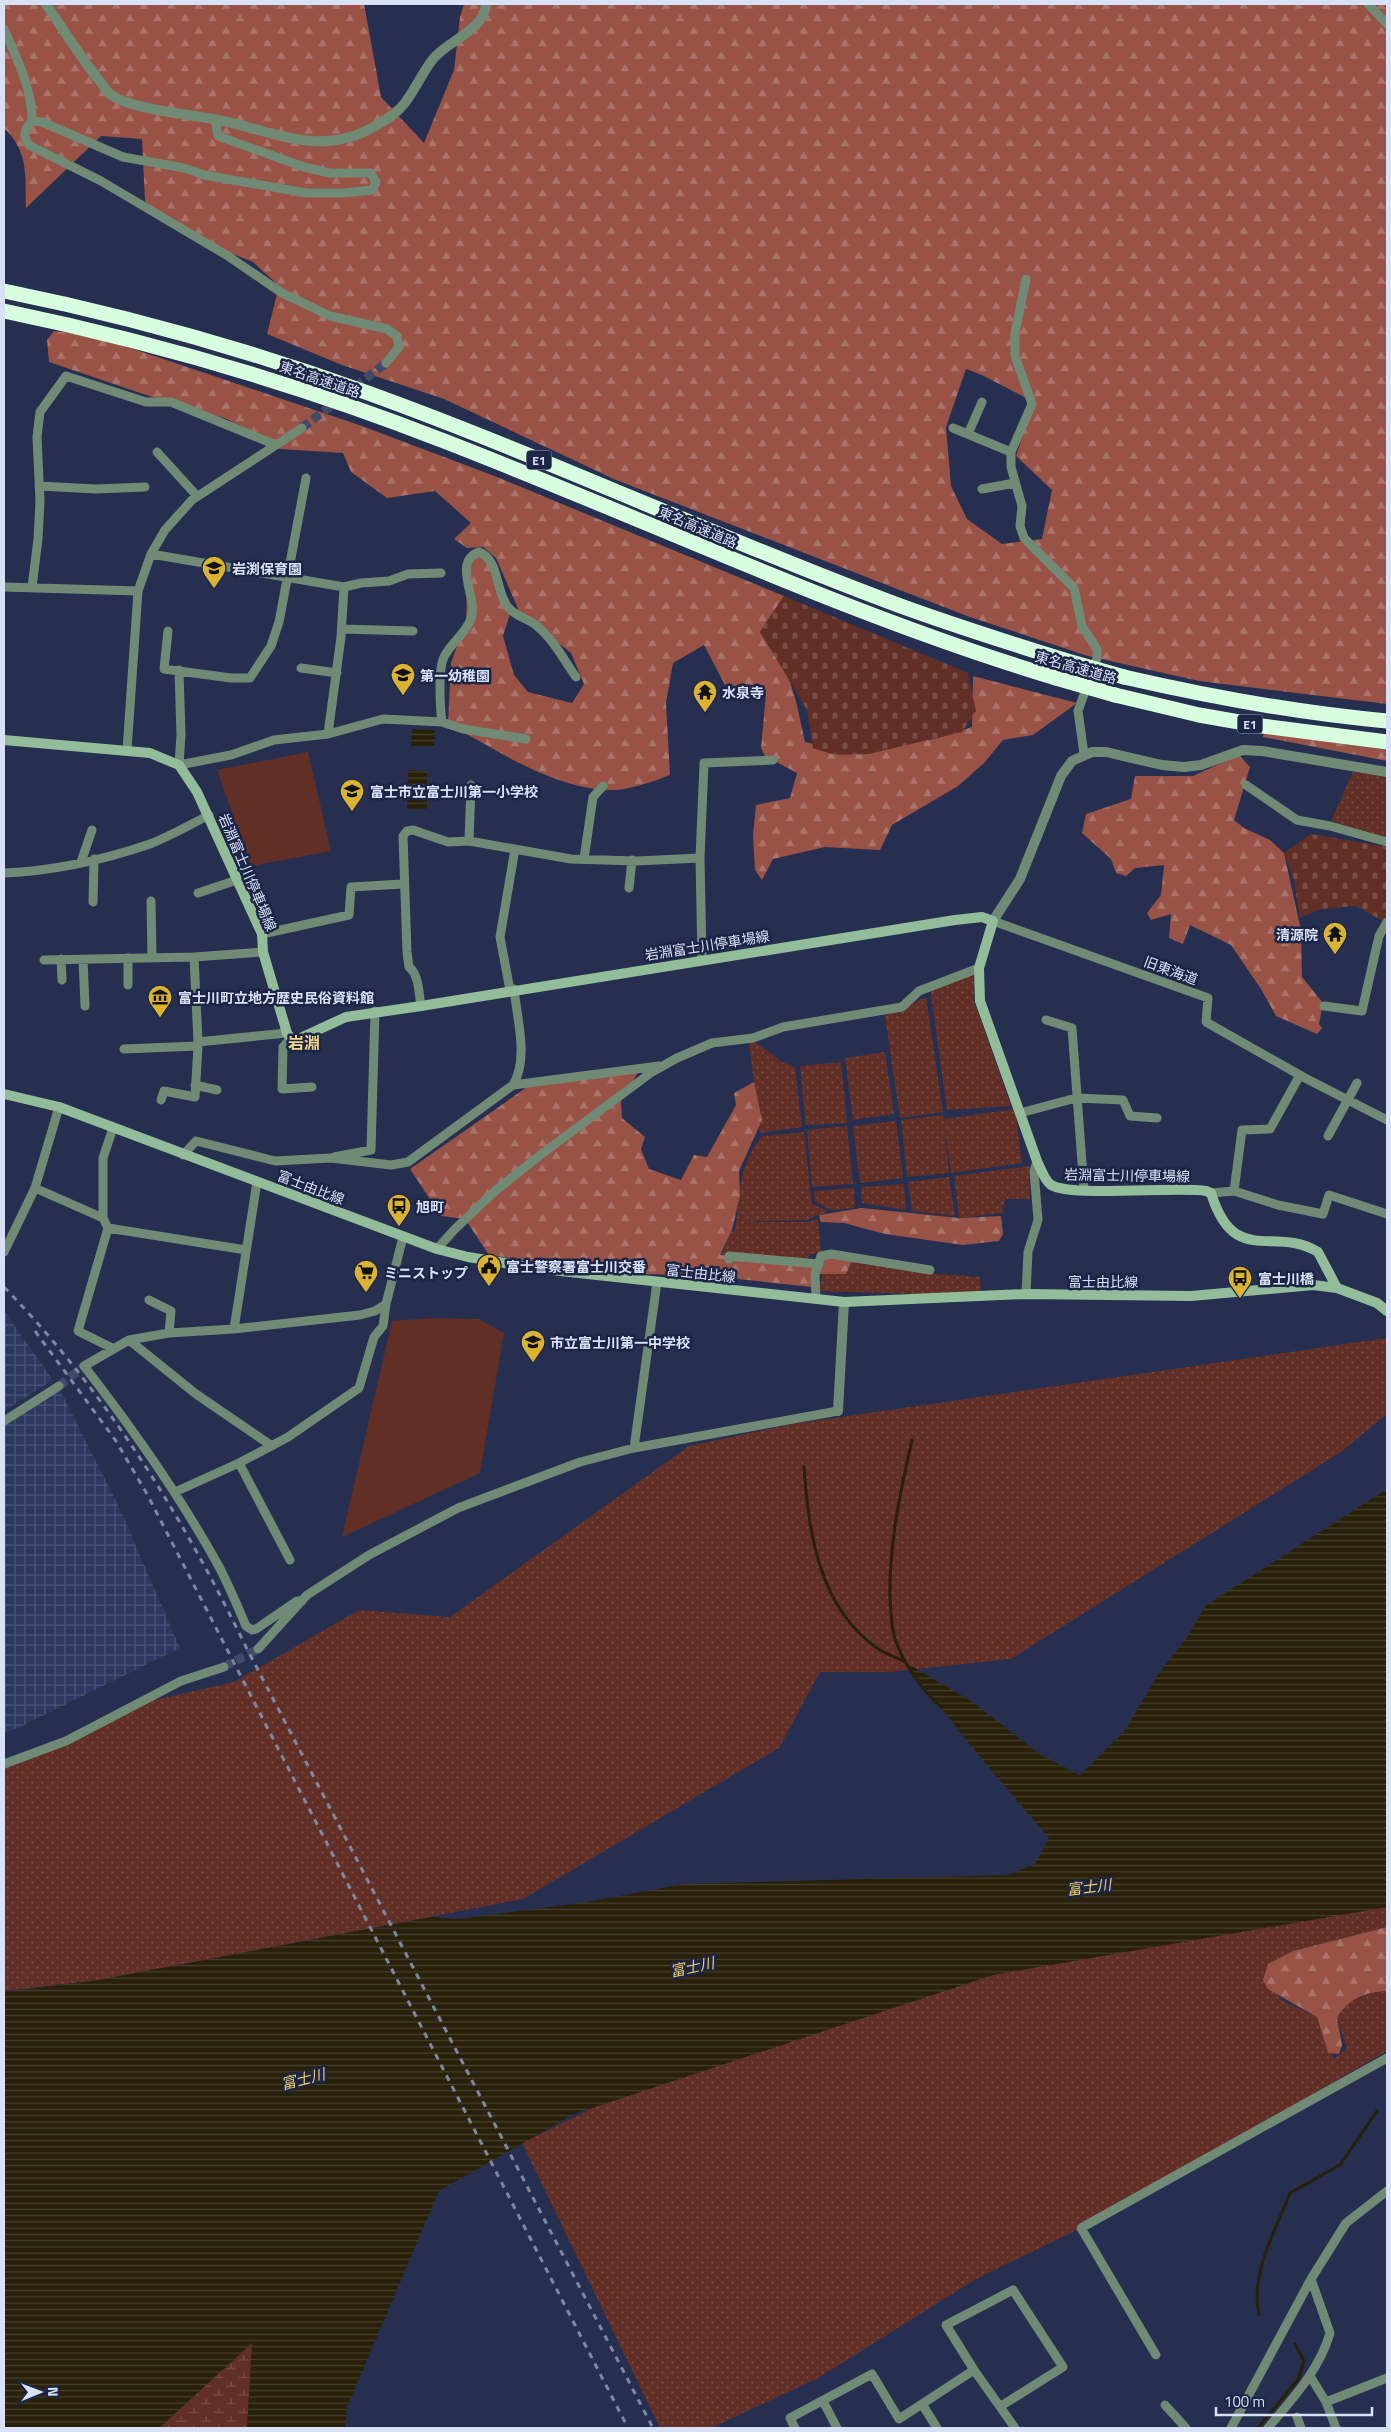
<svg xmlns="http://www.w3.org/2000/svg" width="1391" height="2432" font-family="'Titillium Web','Noto Sans JP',sans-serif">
  <defs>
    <pattern id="industrial-grid" width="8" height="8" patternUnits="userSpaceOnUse" patternTransform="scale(1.25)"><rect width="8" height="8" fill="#2d3860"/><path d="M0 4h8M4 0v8" fill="none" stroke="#4b5478"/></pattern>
    <pattern id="grass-dots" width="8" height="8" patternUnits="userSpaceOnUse" patternTransform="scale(1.25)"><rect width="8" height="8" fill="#612f26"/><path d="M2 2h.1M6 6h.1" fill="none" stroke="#774d46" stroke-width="1.8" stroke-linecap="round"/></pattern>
    <pattern id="forest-firs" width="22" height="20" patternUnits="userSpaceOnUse" patternTransform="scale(1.25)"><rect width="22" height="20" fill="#985246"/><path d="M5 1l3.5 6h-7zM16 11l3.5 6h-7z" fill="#aa736b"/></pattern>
    <pattern id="wetland-marsh" width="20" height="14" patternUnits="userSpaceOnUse" patternTransform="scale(1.25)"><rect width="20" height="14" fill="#612f26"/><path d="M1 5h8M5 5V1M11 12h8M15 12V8" fill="none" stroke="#774d46"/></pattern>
    <pattern id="cemetery-stones" width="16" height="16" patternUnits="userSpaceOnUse" patternTransform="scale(1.25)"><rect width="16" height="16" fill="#612f26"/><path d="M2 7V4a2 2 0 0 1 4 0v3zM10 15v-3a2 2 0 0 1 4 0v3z" fill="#774d46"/></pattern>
    <pattern id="water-rules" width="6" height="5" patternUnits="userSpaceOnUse" patternTransform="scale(1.25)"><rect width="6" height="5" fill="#282009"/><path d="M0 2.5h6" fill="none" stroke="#47402e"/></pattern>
  </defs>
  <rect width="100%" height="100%" fill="#262f50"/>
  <path fill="url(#industrial-grid)" d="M4,1311L53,1380L4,1411Z
    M60,1390L121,1511L180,1648L20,1727L4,1733V1424Z"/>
  <path fill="url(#grass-dots)" d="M1353,772L1387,776V841L1331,821Z
    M975,973L974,1001L1011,1106L947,1110L930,987Z
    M926,997L943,1112L900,1118L885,1016Z
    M749,1041H754L782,1062L795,1067L802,1127L760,1133Z
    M885,1052L894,1114L853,1120L845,1058Z
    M841,1062L847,1123L806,1125L800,1066Z
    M1015,1109L1022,1163L951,1173L945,1130L949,1173L907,1177L901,1120L943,1115L944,1119Z
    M896,1121L903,1178L860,1183L853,1126Z
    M847,1126L853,1184L812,1187L807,1130Z
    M804,1132L812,1204L828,1211L807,1220L756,1221L748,1225L756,1222H807L818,1219L821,1253L812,1254L805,1260L721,1256L731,1232L735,1230C741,1192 737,1167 762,1136Z
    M1029,1166L1030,1199H1005L1002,1213L959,1218L954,1176Z
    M949,1177L955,1216L912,1211L908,1182Z
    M904,1184L906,1210L862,1203L861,1187Z
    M854,1188L855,1208L831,1210L815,1202L814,1191Z
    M853,1259L937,1274L980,1277L981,1292L951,1295L819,1291L822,1274H846Z
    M1387,1338V1414L1341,1452L1011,1659L889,1672H820L779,1748L523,1899L99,1980L4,1991V1765L133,1705L234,1682L359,1610L450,1617L689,1446L793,1424Z
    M1387,1901V1927L1293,1951L1263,1980L1283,2001L1317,2017L1325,2045L1335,2058L1347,2048L1337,2018L1348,2003L1383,1987L1387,1996V2051L1081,2228L976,2279L818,2378L711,2428H660L522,2143L671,2070L881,2004L1245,1909Z"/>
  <path fill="url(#forest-firs)" fill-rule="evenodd" d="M4,4H364L381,97L424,143L454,70L460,17L464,4H1387V704L1199,681L1088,656L967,616L616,480L444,399L342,365L267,334L279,286L253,262L223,250L158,219L145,201L142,139L101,136L26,208C25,175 29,152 4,128ZM966,369L982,375L1034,402L1016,456L1052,490L1042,539L1002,544L967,519L951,486L946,427Z
    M54,331L92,335L362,426L497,477L784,596L760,632L785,666L796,701L805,742L828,747L934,739L972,727L973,676L1077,703L1033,735L1003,740L984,763L958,786L892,825L880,850L825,847L773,859L762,880L755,870L753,835L756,805L790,798L797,773L765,756L761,748L766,694L755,688L731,692L725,685L704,645L673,663L666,703L670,775C652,782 627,791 607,790C549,787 498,750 448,724L451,663L466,621L468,554H485L510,614L503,636L514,675L528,692L572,703L584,684L571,653L519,611L496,558L483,547L467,548L454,539L471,523L435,491L387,498L351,472L343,453L280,449L227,419L149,396L49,362L47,340Z
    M1264,733L1387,750V761L1263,737Z
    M1239,755L1250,767L1234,820L1244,828L1270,840L1284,853L1301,930L1302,977L1323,1003L1319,1024L1322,1028L1317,1034L1276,1016L1261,989L1231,945L1190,925L1183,944L1169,938L1171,914L1151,920L1147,913L1161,895L1164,865L1135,868L1126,876L1116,873L1111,859L1082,833L1086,814L1131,799L1135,776H1193Z
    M640,1069L621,1101L622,1118L645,1137L641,1149L649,1169L681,1180L694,1155L707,1157L736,1105L734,1093L754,1082L762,1120L739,1171L740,1195L732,1230L720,1255L812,1263L829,1254L853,1259L846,1274H812V1287L709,1276L616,1273L489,1255L465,1219L441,1216L410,1169L527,1087Z
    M862,1208L959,1218L1001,1216L1003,1234L999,1241L963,1245L885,1234L844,1223L821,1222L819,1215Z
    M1387,1927V1995L1385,1991C1365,1992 1347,2000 1337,2018L1342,2045L1339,2054L1328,2053L1317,2017L1268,1989L1263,1980L1268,1964L1293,1951Z"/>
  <path fill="url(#wetland-marsh)" d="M253,2342L247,2428H159Z"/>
  <path fill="url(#cemetery-stones)" d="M784,596L968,673L976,711L962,732L869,754L835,755L813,748L807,710L760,632Z
    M1311,834L1387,847V913L1383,921L1356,906L1320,909L1300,918L1294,880L1284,853Z"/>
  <path fill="#612f26" d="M308,752L331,851L251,866L217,770Z
    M435,1318L479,1319L504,1333L480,1473L342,1537L392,1321Z"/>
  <path fill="url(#water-rules)" d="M412,729L435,730L434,747L411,746Z
    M408,770L427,771V809H407Z
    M1387,1489V1907L993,1975L574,2114L439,2191L347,2407L345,2428H247L252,2343L159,2428H4V1992L99,1980L431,1917L459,1919L586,1902L684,1884L1007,1875L1035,1864L1049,1838L974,1750L905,1662L971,1701L1041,1755L1080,1775L1124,1732L1159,1673L1188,1636L1205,1606Z"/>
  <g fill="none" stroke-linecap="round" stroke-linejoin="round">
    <path stroke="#282009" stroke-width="3" d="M912,1440C900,1493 889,1544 890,1598C891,1611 891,1627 895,1639C904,1665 922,1690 942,1708
      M804,1467C809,1533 818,1606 877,1648C885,1654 896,1657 905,1662
      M1259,2315C1250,2273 1275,2232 1290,2193L1340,2165L1377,2111
      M1258,2428L1299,2378L1304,2361L1295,2344"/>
    <path stroke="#414a69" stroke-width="9" stroke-dasharray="9 4.5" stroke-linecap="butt" d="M302,428L386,363
      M59,1386L84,1366
      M224,1667L258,1649"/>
    <path stroke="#708a75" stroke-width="9" d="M1368,4L1387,24
      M4,29C17,59 32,88 32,121
      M215,119L218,136L304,167L330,173H371L376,182L372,190L343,193H307L204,175L184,168L123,157L42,122L32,121C24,130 22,134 29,145L101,181L228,256L282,293L330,316L387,329L397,336L399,347L386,363
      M1026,279L1015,333V356L1032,404L1011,452V467L1022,506L1020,526L1024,538L1074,588L1082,626L1097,649V658L1078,711L1084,754
      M953,428L1011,452
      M968,434L982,402
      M157,452L197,496
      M39,486L96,489L145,487
      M982,489L1015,483
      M151,554L344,587L361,583L389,581L408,574L441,573
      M4,587L138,591
      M32,587L38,539L40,501L37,437L40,412L66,376L146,402H171L276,445
      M342,629L413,631
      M168,631L164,669L231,678H250L271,646L279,622L306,478
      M301,668L337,673
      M179,670L181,735L179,765L231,755L274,740L328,734L383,719L442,722C440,707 438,669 444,657C452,641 468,632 472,615C476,596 453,561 479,552C500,560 495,591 508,607C516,617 528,618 537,626C553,639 564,660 576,677
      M442,722L463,729L526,739
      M328,734L341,637L344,587
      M127,750L138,591L151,554L165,530L192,500L302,428
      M1246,785L1297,820L1330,826L1387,842
      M469,841L471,785
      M584,859L593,797L603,786
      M81,862L92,830
      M4,873C53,871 103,860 150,844C170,836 190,825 209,815
      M629,888L632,860
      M198,893L237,880
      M151,901L152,957
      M93,902L94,859
      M993,921L1208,998L1206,1022L1305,1078L1387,1120
      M262,934L349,915L351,887L403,884
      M194,957L198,1042L287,1033
      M128,958V985
      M61,959L62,980
      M83,959L85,1006
      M44,960L194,957L263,952
      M702,960L700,858L704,763L773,760
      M510,990L500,937L515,849
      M421,1006C419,995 419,974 409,967L407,952L403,836L407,831L413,830L448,842L469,841L571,859L636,861L700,858
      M1324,1006L1362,1011L1379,936L1387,922
      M1046,1020L1072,1028L1084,1190
      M291,1038L283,1047L282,1089L312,1087
      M124,1049L198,1046V1042
      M195,1085L217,1090
      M513,1085L659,1066
      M161,1100L164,1091L195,1097L198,1046
      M1020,1113L1076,1098L1123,1100L1130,1116L1157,1118
      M1328,1136L1357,1083
      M183,1155L196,1141L275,1161L331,1158L391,1165L408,1162L513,1085C529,1059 517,1019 514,989
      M334,1157L371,1150L375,1011
      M35,1188L103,1218L108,1228L78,1331L112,1348
      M1234,1191L1242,1130L1270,1129L1300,1075
      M1211,1193L1234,1191L1278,1205L1323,1214L1329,1195L1387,1214
      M103,1218V1158L113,1128
      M108,1228L246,1250
      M437,1249L454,1230L495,1191L539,1156L652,1072L677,1058L712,1043L753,1038L783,1027L902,1007L919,991L979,968
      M4,1252L35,1188L59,1107
      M729,1259V1256L819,1264
      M1026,1294L1028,1252L1038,1220L1034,1171L1037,1161
      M816,1299L815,1274L821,1256L831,1254L930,1270
      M149,1300L171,1311L169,1333
      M234,1329L257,1182
      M129,1340L196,1394L272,1446
      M4,1421L59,1386
      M634,1448L657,1282
      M239,1463L290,1560
      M175,1492L239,1463L288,1437L359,1388L374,1337L383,1326L386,1304
      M302,1601H297L256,1629L252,1630L246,1626C237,1605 228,1583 217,1563C178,1493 133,1429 84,1366L129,1340L169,1333L234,1329L360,1315L375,1311L386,1304L403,1237
      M258,1649L307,1595L369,1555L458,1508L580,1462L634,1448L838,1411
      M4,1764L66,1741L181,1681L224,1667
      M1156,2355L1081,2228L1387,2058
      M1310,2376L1326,2402L1387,2378
      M823,2401L837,2428
      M1326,2402L1336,2428
      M1165,2405L1186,2428
      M1001,2406L1063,2367L1013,2290L946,2325L974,2370L1015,2428
      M1297,2417L1301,2428
      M795,2428L790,2418L872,2374L899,2419L922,2404
      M937,2428L922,2404L974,2370
      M1231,2428L1311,2279L1346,2223L1387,2191
      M1268,2428C1292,2399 1319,2371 1330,2333L1311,2279"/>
    <path stroke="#708a75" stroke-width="10" d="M46,4C63,29 79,55 98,79C102,83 105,90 110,94C129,109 188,114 213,119C271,129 320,160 377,125C387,119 397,113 404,104C415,90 422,73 433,59C448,40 484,31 486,4
      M993,921L1020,879L1061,776L1072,761L1092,752H1106L1162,765L1184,767L1201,765L1243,750L1262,751L1387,772
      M838,1411L844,1302"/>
    <path stroke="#92bc9a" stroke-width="10" d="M4,740L150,753L179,765L197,792L262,934L263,952L287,1033L291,1038L296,1040L346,1017L421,1006L955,920L982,917L993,921L979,968L980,1001L1037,1161C1040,1167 1044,1179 1050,1184C1065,1198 1177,1186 1206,1191L1211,1193C1234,1268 1274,1225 1318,1252L1337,1288
      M4,1094L59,1107L437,1249L468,1257L542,1269L844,1302L1026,1294L1191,1296L1313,1285L1337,1288L1377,1303L1387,1311"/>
    <path stroke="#d7fedf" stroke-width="15" d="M4,291C128,316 249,350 368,393C542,456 709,534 882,599C942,622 1003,641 1064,660
      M4,311C154,342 301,385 444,441C649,520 846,615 1056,678
      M1124,677C1211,697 1298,713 1387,721
      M1115,695L1199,715L1262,726L1387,742"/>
    <path stroke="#7f87a3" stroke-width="3" stroke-dasharray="6 6" stroke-linecap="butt" d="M4,1287C105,1391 182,1515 245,1645L653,2428
      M35,1331L116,1441L147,1494L628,2428"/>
    <path stroke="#d7fedf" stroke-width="15" d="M1064,660L1124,677
      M1056,678L1115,695"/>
  </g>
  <defs>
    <symbol id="school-pin" viewBox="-11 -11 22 30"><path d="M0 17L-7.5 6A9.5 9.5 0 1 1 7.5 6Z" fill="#dab333" stroke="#1c2545"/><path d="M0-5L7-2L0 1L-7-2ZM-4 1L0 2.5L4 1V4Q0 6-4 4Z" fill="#111"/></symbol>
    <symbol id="temple-pin" viewBox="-11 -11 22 30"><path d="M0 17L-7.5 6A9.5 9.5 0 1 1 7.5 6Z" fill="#dab333" stroke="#1c2545"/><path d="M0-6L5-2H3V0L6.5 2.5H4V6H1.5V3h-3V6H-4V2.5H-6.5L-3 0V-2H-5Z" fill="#111"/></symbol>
    <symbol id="museum-pin" viewBox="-11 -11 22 30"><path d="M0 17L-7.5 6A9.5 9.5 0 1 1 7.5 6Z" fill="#dab333" stroke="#1c2545"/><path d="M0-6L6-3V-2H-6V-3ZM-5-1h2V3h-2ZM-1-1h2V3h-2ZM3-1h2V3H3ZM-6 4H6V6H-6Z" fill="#111"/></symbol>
    <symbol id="bus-pin" viewBox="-11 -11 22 30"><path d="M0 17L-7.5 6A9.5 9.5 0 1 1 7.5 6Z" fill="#dab333" stroke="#1c2545"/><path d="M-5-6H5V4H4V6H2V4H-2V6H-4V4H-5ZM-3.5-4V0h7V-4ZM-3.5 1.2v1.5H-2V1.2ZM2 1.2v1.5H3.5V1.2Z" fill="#111"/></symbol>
    <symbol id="civic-pin" viewBox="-11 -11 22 30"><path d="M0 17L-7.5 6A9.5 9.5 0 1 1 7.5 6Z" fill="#dab333" stroke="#1c2545"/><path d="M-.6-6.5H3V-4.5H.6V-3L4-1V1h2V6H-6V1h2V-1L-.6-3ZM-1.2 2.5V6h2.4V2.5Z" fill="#111"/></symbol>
    <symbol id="supermarket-pin" viewBox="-11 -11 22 30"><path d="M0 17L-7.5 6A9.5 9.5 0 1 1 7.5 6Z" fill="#dab333" stroke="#1c2545"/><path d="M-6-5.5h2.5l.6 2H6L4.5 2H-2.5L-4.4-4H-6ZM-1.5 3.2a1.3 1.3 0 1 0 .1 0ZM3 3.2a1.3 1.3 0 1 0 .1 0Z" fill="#111"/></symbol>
  </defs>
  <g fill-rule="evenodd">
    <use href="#school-pin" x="200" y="554" width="28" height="38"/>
    <use href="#school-pin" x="389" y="661" width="28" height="38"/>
    <use href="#temple-pin" x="691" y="678" width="28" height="38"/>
    <use href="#school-pin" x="338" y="777" width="28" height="38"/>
    <use href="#temple-pin" x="1321" y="920" width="28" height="38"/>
    <use href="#museum-pin" x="146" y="983" width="28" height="38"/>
    <use href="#bus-pin" x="385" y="1192" width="28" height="38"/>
    <use href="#civic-pin" x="475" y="1252" width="28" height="38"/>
    <use href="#supermarket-pin" x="352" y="1258" width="28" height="38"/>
    <use href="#bus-pin" x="1226" y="1264" width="28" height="38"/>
    <use href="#school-pin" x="519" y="1328" width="28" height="38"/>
  </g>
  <g text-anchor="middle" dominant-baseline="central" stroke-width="5" stroke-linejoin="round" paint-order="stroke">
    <g fill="#1c2545" stroke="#a0a9c2" stroke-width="1">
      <rect x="526.5" y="450.5" width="25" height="19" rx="4"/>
      <rect x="1237.5" y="714.5" width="25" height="19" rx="4"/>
    </g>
    <g font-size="12" font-weight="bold" fill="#d9e1f7">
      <text x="539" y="460">E1</text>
      <text x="1250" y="724">E1</text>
    </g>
    <g font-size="14" fill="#d9e1f7" stroke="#1c2545">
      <text transform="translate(320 379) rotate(19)">東名高速道路</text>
      <text transform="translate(698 527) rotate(23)">東名高速道路</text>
      <text transform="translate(1076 667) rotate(16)">東名高速道路</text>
      <text transform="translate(248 872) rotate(67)">岩淵富士川停車場線</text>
      <text transform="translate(707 945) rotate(-9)">岩淵富士川停車場線</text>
      <text transform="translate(1171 970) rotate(20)">旧東海道</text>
      <text transform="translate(1127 1175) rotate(1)">岩淵富士川停車場線</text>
      <text transform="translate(311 1187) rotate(21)">富士由比線</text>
      <text transform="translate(701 1273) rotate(6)">富士由比線</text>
      <text x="1103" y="1281">富士由比線</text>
    </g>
    <g font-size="14" font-weight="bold" fill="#d9e1f7" stroke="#1c2545" text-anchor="start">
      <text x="232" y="568">岩渕保育園</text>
      <text x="420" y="675">第一幼稚園</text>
      <text x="722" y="692">水泉寺</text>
      <text x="370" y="791">富士市立富士川第一小学校</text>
      <text x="1318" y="934" text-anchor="end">清源院</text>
      <text x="178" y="997">富士川町立地方歴史民俗資料館</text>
      <text x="416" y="1206">旭町</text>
      <text x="506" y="1266">富士警察署富士川交番</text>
      <text x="384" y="1272">ミニストップ</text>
      <text x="1258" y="1278">富士川橋</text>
      <text x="550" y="1342">市立富士川第一中学校</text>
    </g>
    <g font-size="15" font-style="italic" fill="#f0cd68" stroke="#1c2545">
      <text transform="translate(1089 1887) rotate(-7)">富士川</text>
      <text transform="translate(692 1967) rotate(-12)">富士川</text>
      <text transform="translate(303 2079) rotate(-14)">富士川</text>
    </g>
    <g font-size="16" font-weight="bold" fill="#f0d589" stroke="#1c2545">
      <text x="304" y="1043">岩淵</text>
    </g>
  </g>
  <rect width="1391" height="2432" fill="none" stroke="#d9e1f7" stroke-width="10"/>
  <g transform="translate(40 2392) rotate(89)" stroke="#1c2545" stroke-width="4" paint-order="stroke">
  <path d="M0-4L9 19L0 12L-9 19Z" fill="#d9e1f7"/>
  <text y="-8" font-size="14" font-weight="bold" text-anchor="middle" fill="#d9e1f7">N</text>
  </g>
  <path d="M1216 2407v8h156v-8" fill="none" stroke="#d9e1f7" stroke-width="2.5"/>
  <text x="1224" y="2407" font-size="15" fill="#d9e1f7" stroke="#1c2545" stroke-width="4" paint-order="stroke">100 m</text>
</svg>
